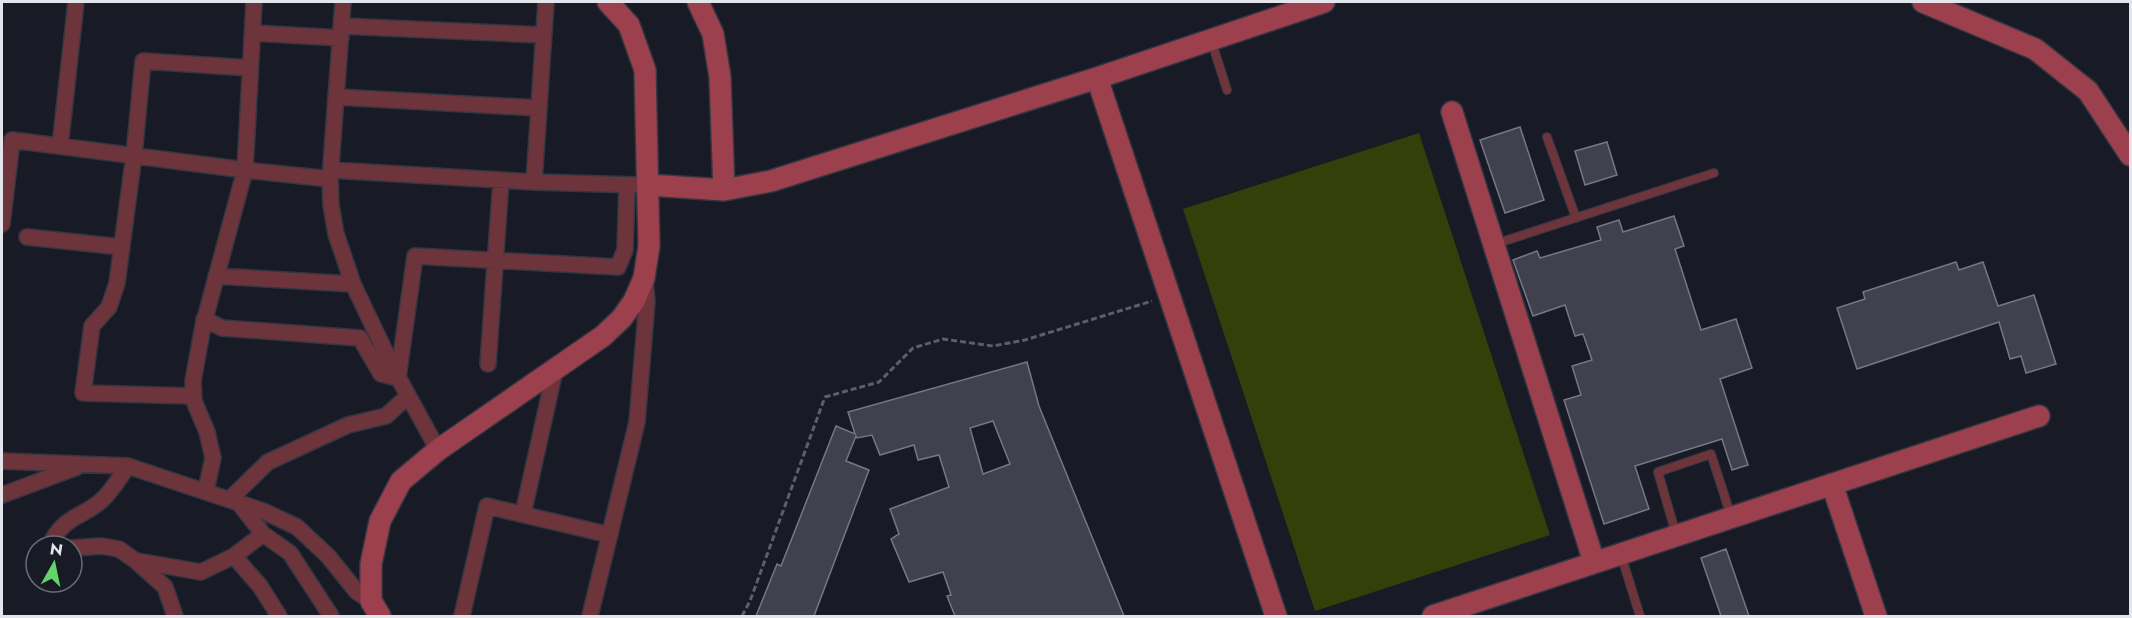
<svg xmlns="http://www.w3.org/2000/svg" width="2132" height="618" font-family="Jost,sans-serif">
  <rect width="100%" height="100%" fill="#181a25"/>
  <path fill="#353f09" d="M1419,133L1550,535L1315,611L1183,209Z"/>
  <path fill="#3f424e" stroke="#757785" stroke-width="1.5" fill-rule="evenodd" d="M1520,127L1544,200L1505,213L1480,140Z
    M1607,142L1617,175L1585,185L1575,151Z
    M1674,216L1684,246L1675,249L1701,330L1736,319L1752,368L1720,379L1748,465L1732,470L1722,439L1635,466L1649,509L1604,524L1564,400L1581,395L1572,366L1592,360L1583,334L1575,336L1565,305L1533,316L1513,260L1537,251L1540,258L1601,240L1597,227L1619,220L1623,232Z
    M1956,262L1959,270L1983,262L1998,306L2034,295L2056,364L2026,373L2021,356L2010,359L1999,322L1857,369L1837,308L1865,299L1863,292Z
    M1027,362L1039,406L1124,616H955L947,596L951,595L943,572L909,582L891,539L899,534L890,509L949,487L939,455L918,460L914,445L880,455L872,435L857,438L856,436L846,461L869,470L814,616H756L777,564L781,566L836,426L855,434L848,412ZM993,421L1010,464L983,474L970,428Z
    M1726,549L1749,616H1721L1701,558Z"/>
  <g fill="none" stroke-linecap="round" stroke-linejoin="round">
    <defs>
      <path id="lane" d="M1211,40L1227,90
        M1547,137L1576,218
        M1495,244L1714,173
        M1676,534L1658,472L1711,454L1731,516
        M1621,555L1640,616"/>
      <path id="street" d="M343,2L330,179L331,205L336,234L353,284L393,368L438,450
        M342,26L544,35
        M253,33L341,38
        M337,97L539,108
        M60,146L76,2
        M331,170L534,182L637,185
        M534,182L546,2
        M2,224L12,140L245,170L330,179
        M27,237L122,247
        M216,276L353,284
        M204,319L222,328L360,338L381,374L398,378L415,256L618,267L625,250L627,185
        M488,364L501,180
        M193,396L83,393L92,326L109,307L117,283L134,155L143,61L250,68
        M2,461L128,466L263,511L297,527L328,556L357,592L371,601
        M206,490L213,458L207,432L194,401L193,381L203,326L245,170L254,2
        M2,495L77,467
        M230,499L268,462L348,425L386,416L408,396
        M238,502L263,534L234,556L260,586L279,616
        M523,514L555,370
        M263,534L290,553L331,616
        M60,546L53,539C67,515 85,516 102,500C112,491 120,477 128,466
        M72,548L102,546L119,549L136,561L165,587L175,616
        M137,561L201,572L234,556
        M462,616L487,506L610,535
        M590,616L637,422L647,301L645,280"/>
      <path id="secondary" d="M698,2L713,34L720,77L724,190
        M1923,2L2035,49L2088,91L2130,155
        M1097,78L1276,616
        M1452,112L1594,562
        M649,185L724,190L771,181L1097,78L1324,2
        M1832,484L1876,616
        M380,616L371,601V564L380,521L401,481L438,450L603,336L622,318L634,301L644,278L649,246L645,70L629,25L608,2
        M1433,616L2039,416"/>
    </defs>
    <use href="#lane" stroke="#343641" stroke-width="10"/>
    <use href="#street" stroke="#343641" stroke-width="18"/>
    <use href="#secondary" stroke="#343641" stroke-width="24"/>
    <path stroke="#5c5e68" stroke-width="3" stroke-dasharray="6 3" stroke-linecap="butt" d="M742,616L750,601L825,397L879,382L913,348L943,339L993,346L1025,340L1152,301"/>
    <use href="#lane" stroke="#6e343c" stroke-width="8"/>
    <use href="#street" stroke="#6e343c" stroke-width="15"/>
    <use href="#secondary" stroke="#9c404e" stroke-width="21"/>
  </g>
  <rect width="2132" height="618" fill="none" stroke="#e3e4ec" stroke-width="6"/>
  <g transform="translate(54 564) rotate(9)"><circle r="28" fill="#181a25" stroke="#696b75" stroke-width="1.5"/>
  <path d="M0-4.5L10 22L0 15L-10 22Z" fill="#61d56a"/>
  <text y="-9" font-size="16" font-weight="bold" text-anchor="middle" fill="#e3e4ec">N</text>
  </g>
</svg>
